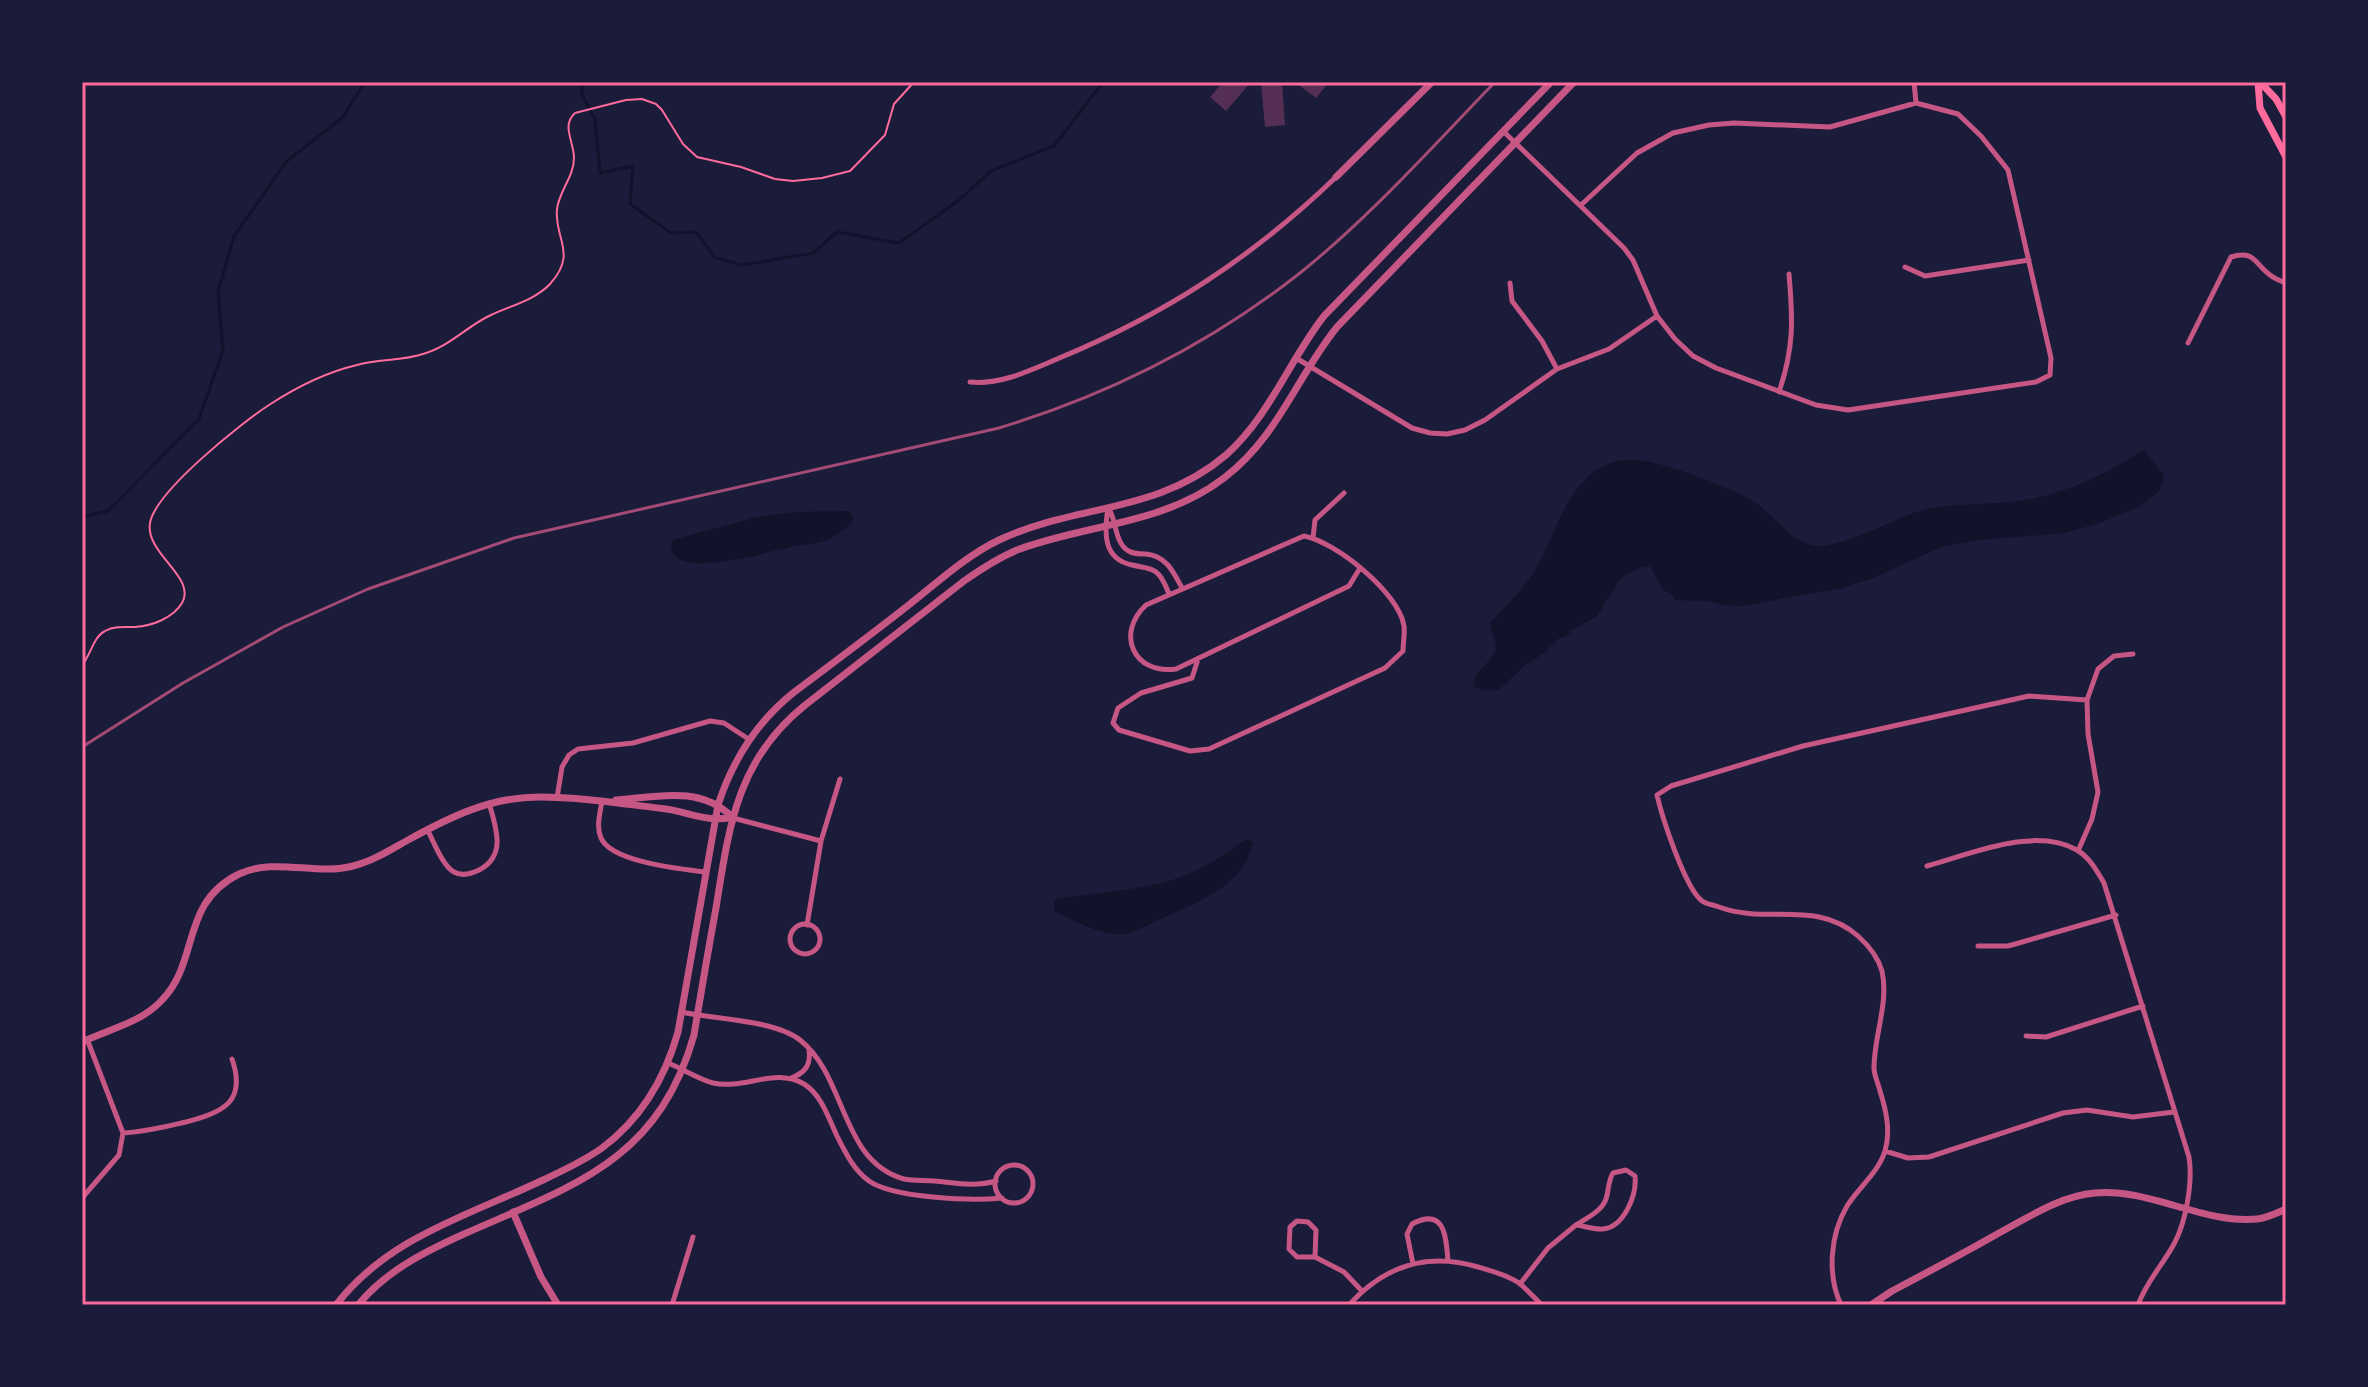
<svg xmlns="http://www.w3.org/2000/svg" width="2368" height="1387" font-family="'Roboto Condensed',sans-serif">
  <rect width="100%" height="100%" fill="#1b1b3a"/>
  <path fill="#12122b" d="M2144,450L2163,474L2164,481L2158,492L2137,508L2097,524L2064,533L1979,540L1941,547L1873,578L1842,588L1742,606L1724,605L1707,601L1675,600L1672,594L1663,590L1650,566L1639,568L1621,578L1597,616L1572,630L1567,636L1558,639L1544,653L1524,666L1500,689L1484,691L1474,686C1473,673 1488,664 1494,654C1500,643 1490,633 1490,623C1506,607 1521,591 1534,572C1556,537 1565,482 1608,464C1617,460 1628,459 1638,460C1662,462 1738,489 1757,504C1775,517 1793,543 1816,546C1838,549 1895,519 1919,511C1946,504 1970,505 1998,503C2052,500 2099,479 2144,450Z
    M847,511L851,514L853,520C847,528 837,535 829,539C815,545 800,544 786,548C767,552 662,584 672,541L676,539L757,517L795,512Z
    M1246,839L1253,842C1244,888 1193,904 1156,921C1145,926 1134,934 1122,934C1100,935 1076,921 1057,913L1054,909V902L1056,899C1098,892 1141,891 1181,877C1205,868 1225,854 1246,839Z"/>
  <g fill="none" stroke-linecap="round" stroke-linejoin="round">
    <path stroke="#12122b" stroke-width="3" d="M582,82V95L595,119L600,173L633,166L630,204L671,233L696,232L715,258L742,265L813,253L837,232L899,243L959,200L991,171L1054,146L1103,82
      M82,517L108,511L199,419L223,350L218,292L234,236L287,161L343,117L365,82"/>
  </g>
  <path fill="#542f53" d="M1223,82H1251L1226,111L1210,97Z
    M1261,82H1282L1285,125L1265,127Z
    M1295,82H1329L1316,98Z"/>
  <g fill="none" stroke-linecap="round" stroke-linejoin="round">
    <path stroke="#ff6b9d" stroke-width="2" d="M2282,82L2286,89
      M82,665C91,655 93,637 105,631C114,626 125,627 135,627C152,626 173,618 182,603C197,577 145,554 150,523C155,492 241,423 269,405C295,388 327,372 357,365C379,359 402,361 423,354C449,347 467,326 491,315C510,306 535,300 550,284C578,253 554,239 557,209C559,191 574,177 574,158C574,141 561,126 575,113L626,100L642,99L656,104L662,110L683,144L697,157L741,167L775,179L793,181L822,178L850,171L885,135L894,104L914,82"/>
    <path stroke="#c65784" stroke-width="5" d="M1914,82L1916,103
      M1503,131L1624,248L1633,260L1657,316L1675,339L1693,356L1716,368L1816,405L1848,410L2036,382L2050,375L2051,358L2008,170L1981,136L1958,114L1916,103L1830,127L1734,123L1709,125L1673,133L1637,153L1581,205
      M1905,267L1925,276L2029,260
      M1510,283L1512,301L1542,341L1557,369
      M2188,343L2231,257C2256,249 2255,266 2273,277C2277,280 2282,281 2286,283
      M1296,358L1412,428L1430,433L1447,434L1465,430L1485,420L1557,369L1609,349L1657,316
      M970,382C1000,385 1029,371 1057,359C1164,315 1252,258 1336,177
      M1779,392C1794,348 1793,320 1789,274
      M1108,508C1104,533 1103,559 1132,565C1140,567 1150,567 1156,572C1163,577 1166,587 1169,594
      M1109,509C1116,520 1115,542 1127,550C1132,554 1139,554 1146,554C1166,556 1173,571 1182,588
      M1313,538L1315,520L1344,493
      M1198,659L1192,678L1141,693L1118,708L1113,723L1119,730L1190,751L1209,749L1385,668L1403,651C1403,643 1405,634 1404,626C1399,593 1336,542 1304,536L1146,605C1115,634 1134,675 1176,669L1349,586L1360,568
      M557,798L562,767L569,755L578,749L633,743L710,721L724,723L750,740
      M602,801C600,813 596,827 601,838C611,862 681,869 705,872
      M733,818L821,841
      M427,829C434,842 442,865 454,872C461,876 471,874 479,870C507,856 496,827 489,803
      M2078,851L2092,819L2098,792L2088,734L2087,700L2098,669L2114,656L2133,654
      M1927,866C1971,854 2034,826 2077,850C2090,858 2097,871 2104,883L2189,1157C2193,1182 2186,1222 2174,1244C2162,1266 2146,1282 2138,1305
      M790 939a15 15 0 1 1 30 0a15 15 0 1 1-30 0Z
      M807,925L821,841L840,779
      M1978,946H2008L2116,915
      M681,1012C714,1019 775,1020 800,1040C847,1077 840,1161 904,1179C913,1181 925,1180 935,1181C956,1183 975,1187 996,1181
      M2026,1036L2046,1037L2143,1006
      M668,1063C683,1069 698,1079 713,1083C744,1090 775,1067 804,1084C821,1094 829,1119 837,1136C845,1152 853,1169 869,1181C893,1198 971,1201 1002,1198
      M791,1078C805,1073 811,1065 809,1050
      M123,1133C145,1132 164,1127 186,1122C223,1112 247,1102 232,1059
      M1885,1151L1908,1158L1929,1157L2063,1113L2087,1110L2133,1117L2174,1112
      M995 1184a19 19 0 1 1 38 0a19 19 0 1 1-38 0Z
      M82,1198L119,1155L123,1133L87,1039
      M1315,1257H1297L1289,1249L1290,1227L1297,1221L1308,1222L1316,1230L1315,1257L1344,1272L1362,1291
      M1413,1264L1407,1234L1412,1224C1446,1206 1446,1239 1448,1261
      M1520,1284L1548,1248L1576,1225C1584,1226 1595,1230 1603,1229C1624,1227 1637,1195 1635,1176L1626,1170L1613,1173C1608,1181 1609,1190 1606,1199C1602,1211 1587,1218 1576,1225
      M672,1305L693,1237
      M1349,1305C1384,1266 1427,1252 1478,1267C1492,1271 1507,1275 1519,1283C1527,1289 1534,1298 1542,1305
      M1841,1305C1827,1275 1830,1235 1847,1206C1859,1187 1878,1173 1885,1151C1891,1131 1886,1110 1880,1091C1878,1083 1874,1075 1874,1068C1874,1036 1889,1003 1882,971C1878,957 1868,945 1858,936C1816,899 1767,925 1719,907C1714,905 1706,904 1702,901C1685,888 1662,817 1657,795L1671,786L1803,746L2029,696L2087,700"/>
    <path stroke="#c65784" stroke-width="7" d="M1336,177L1432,82
      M616,800C656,797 700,785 732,817
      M82,1042C109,1029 141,1023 162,1000C200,961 180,903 239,874C275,857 316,876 353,866C373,861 390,850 408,840C450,817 490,797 539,797C581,797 624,804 666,809C688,812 709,823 732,817
      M513,1212L541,1277L558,1305
      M336,1305C388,1237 470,1215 543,1180C564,1170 584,1161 602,1148C641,1119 665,1078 678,1032L718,805C732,762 757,722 793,693C833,663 872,634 910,604C939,581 966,556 999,540C1075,504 1157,514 1226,455C1269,417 1289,361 1324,316L1551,82
      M358,1305C386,1271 424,1252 464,1234C572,1186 658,1162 694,1035C701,993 708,951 716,908C729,828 736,761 804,706L964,581C981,569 998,558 1017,550C1086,524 1163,525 1224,478C1278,437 1296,378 1337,327L1574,82
      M1871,1305L1892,1291C1928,1272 1964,1253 1999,1233C2029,1217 2060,1196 2095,1193C2150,1188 2202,1224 2257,1219C2267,1218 2277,1213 2286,1209"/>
    <path stroke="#ff6b9d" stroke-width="7" d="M2258,82L2260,108L2286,157
      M2260,82L2276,99L2286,117"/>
    <path stroke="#a44b75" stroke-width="3" d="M82,747L183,683L283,627L368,589L514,538L999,428C1108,395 1210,344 1300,273C1371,216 1432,147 1495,82"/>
  </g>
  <rect width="2368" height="1387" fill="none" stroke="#1b1b3a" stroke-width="168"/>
  <rect x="84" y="84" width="2200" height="1219" fill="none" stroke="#ff6b9d" stroke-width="3"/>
</svg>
